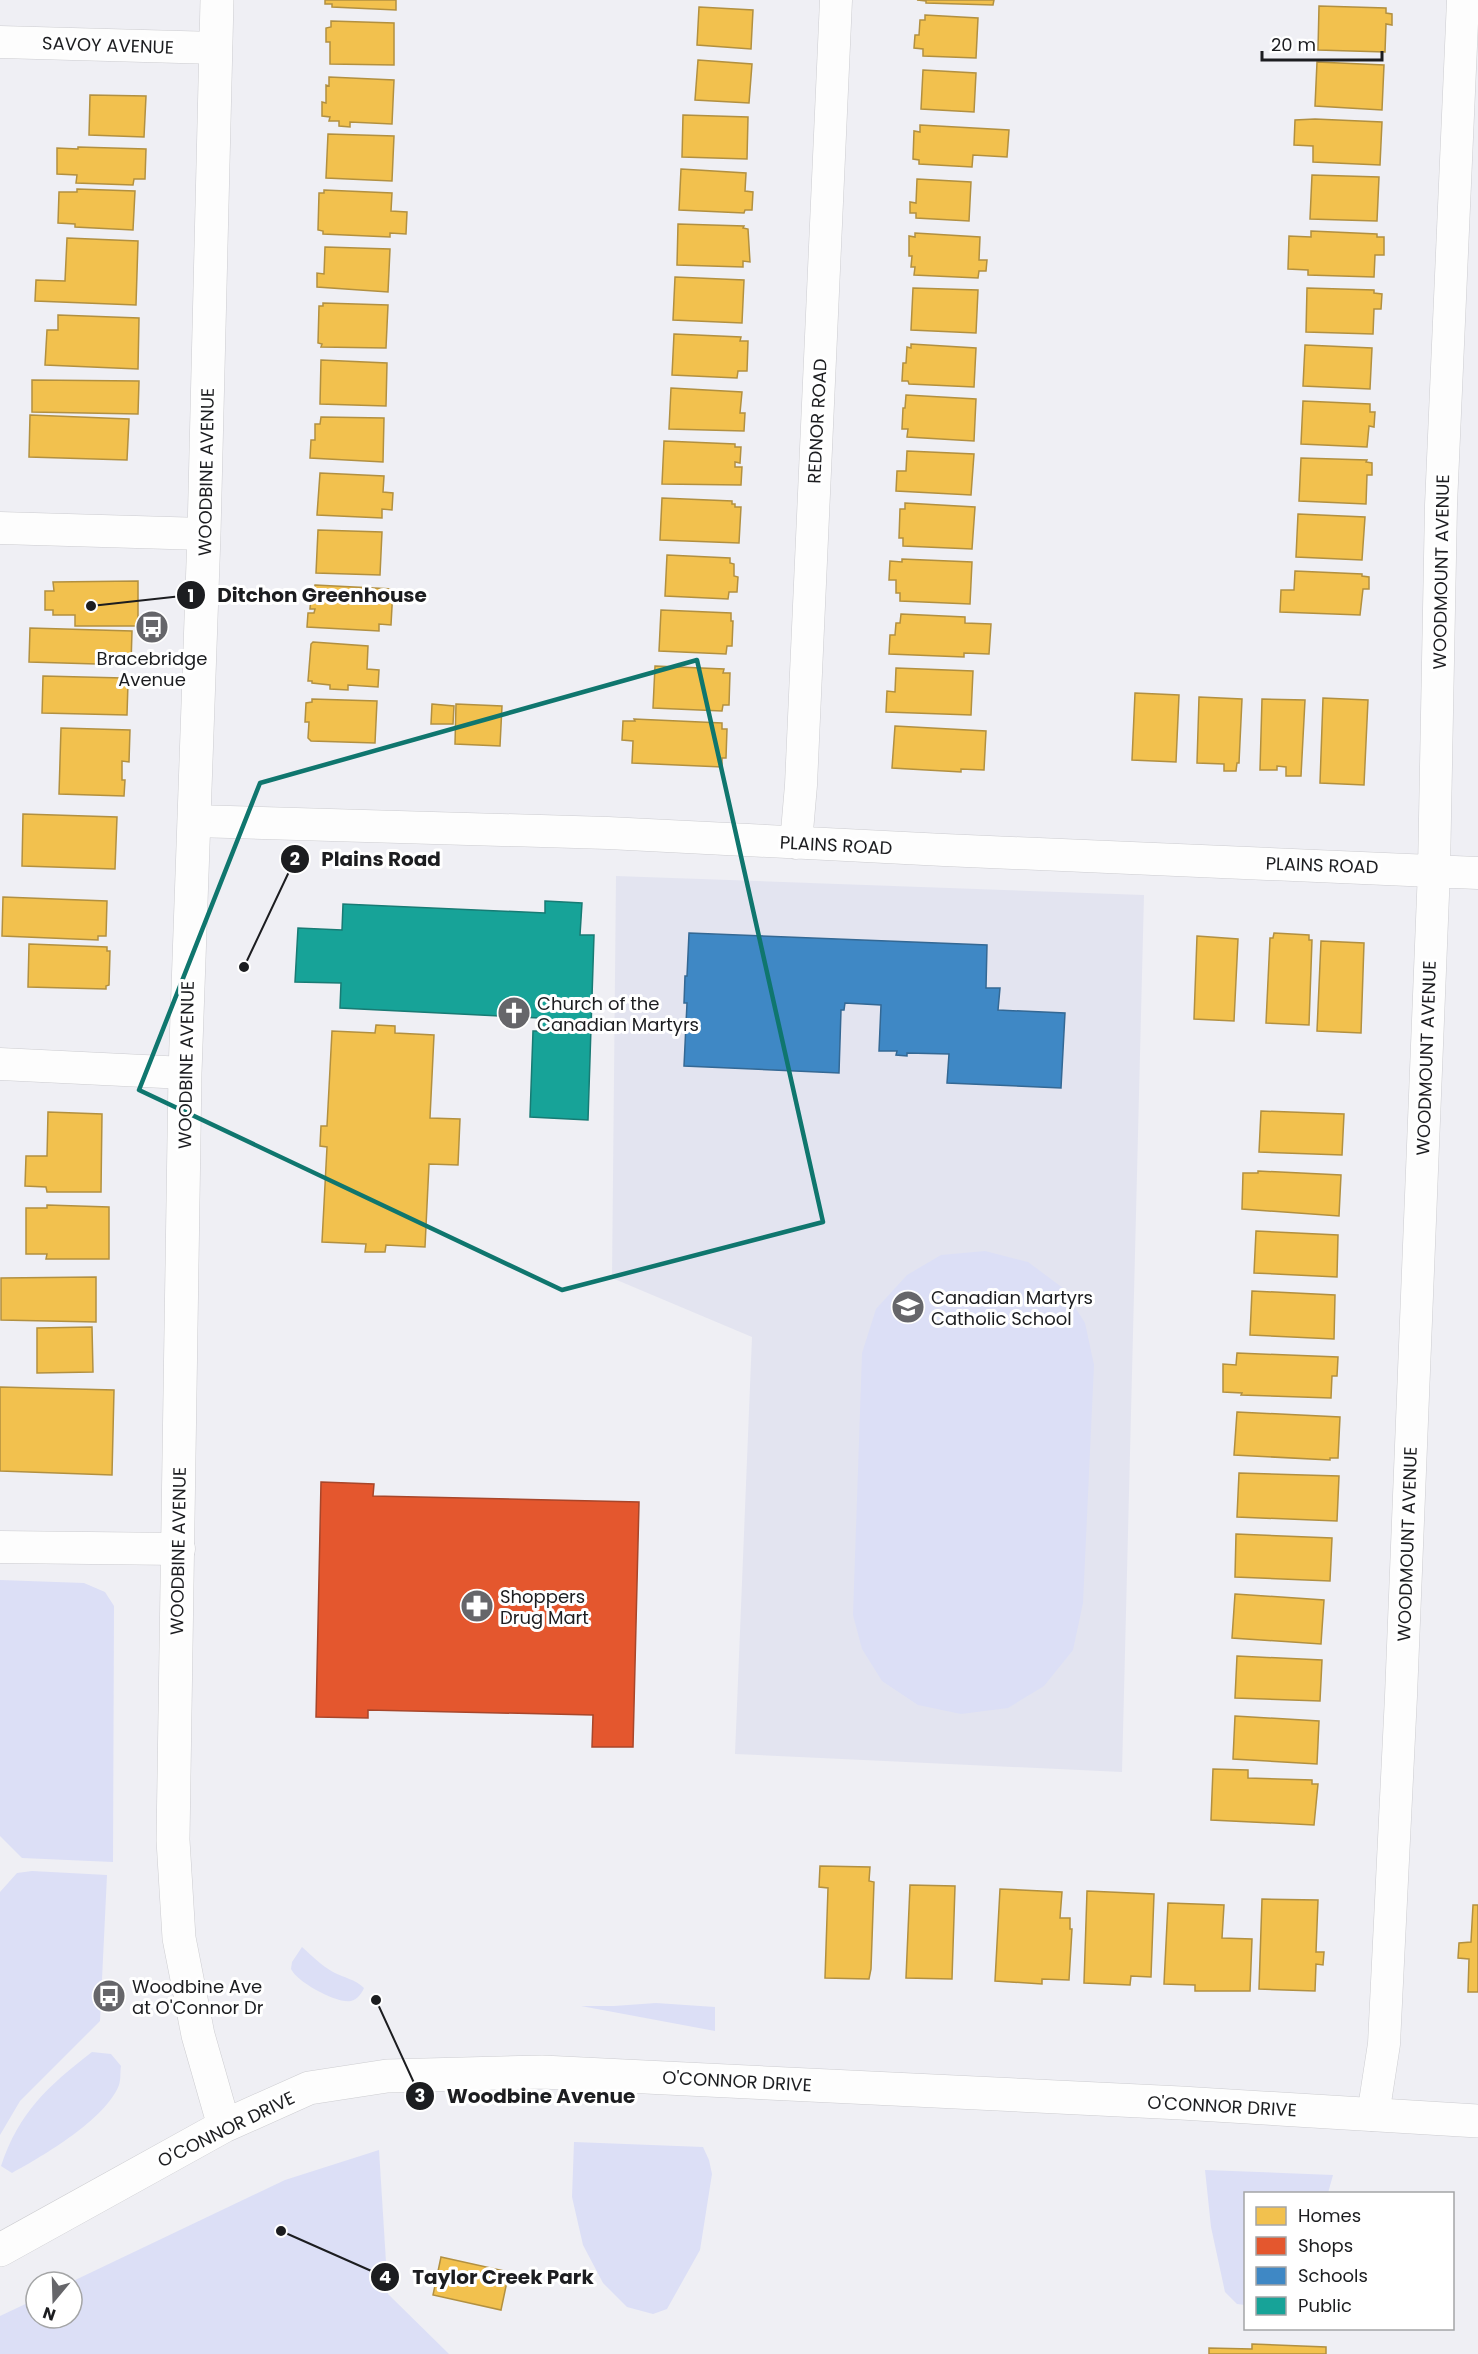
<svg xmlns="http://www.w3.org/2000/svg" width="1478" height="2354" font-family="Poppins,sans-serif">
  <rect width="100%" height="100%" fill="#efeff4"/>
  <path fill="#e3e4f0" d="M616,876L1144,895L1122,1772L735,1754L752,1337L612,1278Z"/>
  <path fill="#dcdff6" d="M985,1251L1028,1262L1063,1288L1085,1323L1094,1365L1083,1603L1073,1650L1044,1686L1008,1708L961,1714L918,1705L882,1681L862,1649L853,1615L862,1353L876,1309L907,1275L941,1255Z
    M0,1580L84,1583L105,1592L114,1606L113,1862L22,1858L0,1836Z
    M32,1871L107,1875L100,2021L20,2101L0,2135V1892L17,1873Z
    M302,1947C312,1956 321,1965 333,1972C344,1978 355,1979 364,1988C362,1993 357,2000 351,2001C337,2004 297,1982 291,1969L292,1962Z
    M656,2003L715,2007V2031L581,2006H614Z
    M92,2052L111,2054L121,2066C120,2072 121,2079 119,2085C106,2119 43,2156 12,2173L1,2166C19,2112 48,2086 92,2052Z
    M574,2142L703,2147L709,2160L712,2174L700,2250L667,2309L653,2314L627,2307L603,2283L583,2245L572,2197Z
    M379,2150L388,2294L449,2354H0V2316L36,2299V2318H72L71,2282L285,2180Z
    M1205,2170L1333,2175L1328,2193L1246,2194L1245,2305L1237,2304L1225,2292L1211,2227Z"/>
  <path fill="#f2c14e" stroke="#b29040" stroke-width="1.5" d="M325,0H396V10L332,7V4H325Z
    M917,0H994L993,5L926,3V1Z
    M1319,6L1386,8V13L1392,14V25L1386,24L1385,52L1318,50Z
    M699,7L753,10L751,49L697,45Z
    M925,15L978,18L976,58L923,56V49L914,48L915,35H919L920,20H925Z
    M331,21L394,23V65L330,64V42H326V28L331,27Z
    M698,60L752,64L749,103L695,100Z
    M1317,62L1384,65L1382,110L1315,106Z
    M923,70L976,73L974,112L921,109Z
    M329,77L394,80L392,124L350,122V127L339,126V121H329L330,117L322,116V102L326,103V85L329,86Z
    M90,95L146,96L144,137L89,135Z
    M683,115L748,117L747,159L682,157Z
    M1315,119L1382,122L1380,165L1313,162V146L1294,145L1295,120Z
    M920,125L1009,130L1007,157L973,155L972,167L919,164V160L913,159L914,131L920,132Z
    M328,134L394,136L392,181L326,178Z
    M78,147L146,149L145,179H134L133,185L76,183L77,175L57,174V148L78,149Z
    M681,169L746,173L745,191L753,192L752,210H745L744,213L679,210Z
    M1312,175L1379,177L1377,221L1310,219Z
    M917,179L971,182L969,221L916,218V213H910V202L916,203Z
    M77,189L135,191L133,230L75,227V224L58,223L59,192H77Z
    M324,190L392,193L391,211L407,212L406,234L390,233V237L323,234V231L318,230L319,193H324Z
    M678,224L744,226L743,228L748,229L750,262L743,261V267L677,265Z
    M1311,231L1377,234V237H1384V255H1375L1374,277L1308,275V270L1288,269L1289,236L1311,237Z
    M915,233L980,237L979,260H987L986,271H979L978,278L914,275L915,267H911L912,256H909V236L915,237Z
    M67,238L138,241L136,305L35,301L36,280L65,281Z
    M325,247L390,249L388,292L317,287V273L324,274Z
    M675,277L744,280L742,323L673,320Z
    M913,288L978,290L976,333L911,330Z
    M1307,288L1374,290V293L1382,294L1381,309H1374L1373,334L1306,332Z
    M323,303L388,305L386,348L321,347L322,344L318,343L319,306H323Z
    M58,315L139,318L138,369L45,365L47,330H58Z
    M674,334L741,337L740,341H748L747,371H738L737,378L672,375Z
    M911,344L976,348L974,387L909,384L908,381H902L903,363H906L907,347L911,348Z
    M1305,345L1372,348L1370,389L1303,386Z
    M321,360L387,363L386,406L320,404Z
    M32,380L139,381L138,414L32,412Z
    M671,388L742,392L740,413H745L744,431L669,429Z
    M906,395L976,399L974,441L907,437L908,429H902L903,408H905Z
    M1303,401L1370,404V412H1375L1374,427L1369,426L1367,447L1301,444Z
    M30,415L129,419L127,460L29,457Z
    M321,417L384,418L383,462L310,458L311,440H315V424H320Z
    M664,441L735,444V447H741L740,463L735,462V467H742L741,485L662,484Z
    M907,451L974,454L971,495L896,491L897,471H906Z
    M1301,458L1367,460L1366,462L1372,463V475H1367L1366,504L1299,501Z
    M320,473L384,476L383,492L393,493L392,510L382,509V518L317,515Z
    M662,498L732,501V504H735V507H741L739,543L660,540Z
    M905,503L975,507L972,549L903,546V538H899L900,509H905Z
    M1298,514L1365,517L1362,560L1296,557Z
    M318,530L382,532L380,575L316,573Z
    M667,555L730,558V563L734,564V576L738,577L737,592H729L728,599L665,596Z
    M902,559L972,562L970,604L900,601V593H896V580H889L890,561L902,562Z
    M1295,571L1362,574V576L1369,577V589H1363L1360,615L1280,612L1281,590H1294Z
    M138,581V626H75V615H53V610H45V591H54L53,582Z
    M315,585L393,589L391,625L379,624V631L307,627L308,613H314L315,609H310L311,595L314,594Z
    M661,610L731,613V621H733L732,646H727L726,654L659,651Z
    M901,614L965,617V623L991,624L989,654L964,653V657L889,654L890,635H895L896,623H900Z
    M30,628L132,631L131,665L29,662Z
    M313,642L368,646L367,669L379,670L378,687L348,685V690L330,689V685L312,683V681H308L311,644Z
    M655,666L724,669L723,673H730L729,705H723L722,711L653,708Z
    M896,668L973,671L971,715L886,712L887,691L895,692Z
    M43,676L123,678V683H128L127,715L42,713Z
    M1135,693L1179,695L1176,762L1132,760Z
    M1199,697L1242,699L1239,763H1237L1236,771H1224V764L1197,763Z
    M1323,698L1368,700L1364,785L1320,783Z
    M312,699L377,701L375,743L311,741L308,738L309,722H305L306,703L312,702Z
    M1262,699L1305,700L1301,776H1286V767L1277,766V770H1260Z
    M432,704L454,706L453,724H431Z
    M456,704L502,706L500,746L455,744Z
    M634,719L722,723V729H727L726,758H722V767L632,763L633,741L622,740L623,721H635Z
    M895,726L986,731L984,770L961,769V772L892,768Z
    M61,728L130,730L129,762L122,761V780H125L124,796L59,794Z
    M23,814L117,817L115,869L22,866Z
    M3,897L107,901L106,936H98V940L2,936Z
    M1274,933L1309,935V940H1312L1309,1025L1266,1023L1270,938H1273Z
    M1197,936L1238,939L1234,1021L1194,1019Z
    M1321,941L1364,943L1361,1033L1317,1031Z
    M29,944L107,947V951H110L109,985L106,986V989L28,987Z
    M376,1025L395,1026V1033L434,1035L430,1118L460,1119L458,1165L429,1164L425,1247L386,1245L385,1252H365L366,1244L322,1242L327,1147L320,1146L321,1126H327L332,1031L375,1033Z
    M1261,1111L1344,1114L1342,1155L1259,1152Z
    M48,1112L102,1114L101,1192H47L46,1187L25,1186L26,1156H47Z
    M1258,1171L1341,1175L1339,1216L1242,1209L1243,1173H1258Z
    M47,1205L109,1207V1259H46L47,1254H26V1208H47Z
    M1256,1231L1338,1235L1337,1277L1254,1273Z
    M96,1277V1322L1,1320V1278Z
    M1252,1291L1335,1295L1334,1339L1250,1335Z
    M92,1327L93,1372L37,1373V1328Z
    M1237,1353L1338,1357L1337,1376H1332L1331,1398L1241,1395L1242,1393L1223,1392V1364L1236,1365Z
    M0,1387L114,1390L112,1475L0,1471Z
    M1237,1412L1340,1417L1338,1458H1330V1460L1234,1455Z
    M1239,1473L1339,1476L1337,1521L1237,1517Z
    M1236,1534L1332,1538L1330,1581L1235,1577Z
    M1235,1594L1324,1600L1321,1644L1232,1638Z
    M1237,1656L1322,1660L1320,1701L1235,1698Z
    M1235,1716L1319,1721L1317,1764L1233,1759Z
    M1213,1769L1248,1770V1778L1312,1780V1784H1318L1314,1825L1211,1820Z
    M820,1866L870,1867L869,1881L874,1882L871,1969L869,1979L825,1978L828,1888L819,1887Z
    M910,1885L955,1886L952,1979L906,1978Z
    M1000,1889L1062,1892L1060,1918H1070V1929H1072L1069,1980L1042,1979V1984L995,1981Z
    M1087,1891L1154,1894L1151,1977L1131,1976L1130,1985L1084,1983Z
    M1262,1899L1318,1900L1316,1952H1324L1323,1965L1316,1964L1315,1991L1259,1989Z
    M1168,1903L1224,1905L1222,1938L1252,1939L1250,1991H1195V1985L1164,1984Z
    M1473,1905H1478V1992H1468L1469,1959L1458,1958L1459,1943L1471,1942Z
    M441,2257L509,2272L501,2310L433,2295Z
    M1252,2344L1326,2347V2354H1209V2348L1252,2349Z"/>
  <path fill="#e4572e" stroke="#a8462a" stroke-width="1.5" d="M321,1482L374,1484L373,1496L639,1502L633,1747H592L593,1715L368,1710V1718L316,1717Z"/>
  <path fill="#3f88c5" stroke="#346894" stroke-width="1.5" d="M689,933L987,945L986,988H1000L998,1010L1065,1013L1061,1088L947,1083L949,1054L907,1053V1056L896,1055L897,1051H879L881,1005L845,1003L844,1010H841L839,1073L684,1066L687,1003H684L685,976H687Z"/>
  <path fill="#17a398" stroke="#187b74" stroke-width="1.5" d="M545,901L582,903L580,935H594L588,1120L530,1117L533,1031H540V1018L340,1008L341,983L295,982L298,928L342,930L343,904L545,913Z"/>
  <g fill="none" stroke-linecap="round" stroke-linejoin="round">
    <defs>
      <path id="street" d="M0,42L216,48
        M0,528L204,534
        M194,821L608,833L944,850L1478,873
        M796,843L801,785L836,0
        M0,1064L185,1073
        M0,1547L179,1549
        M1373,2115L1384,2044L1401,1696L1434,870L1441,505L1463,0"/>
      <path id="secondary" d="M217,0L204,534L185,1073L173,1840L179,1938L198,2035L224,2126
        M0,2250L224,2126L309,2088L387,2076L542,2072L1181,2103L1478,2121"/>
    </defs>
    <use href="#street" stroke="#ccccd0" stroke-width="33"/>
    <use href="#secondary" stroke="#ccccd0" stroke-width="34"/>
    <use href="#street" stroke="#fdfdfd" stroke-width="32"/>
    <use href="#secondary" stroke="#fdfdfd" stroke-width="33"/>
  </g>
  <path fill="none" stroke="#0f766e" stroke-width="4.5" stroke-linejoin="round" d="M697,660L823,1222L562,1290L139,1090L260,783Z"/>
  <defs>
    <symbol id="bus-disc" viewBox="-11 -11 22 22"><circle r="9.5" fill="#66666a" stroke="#fff"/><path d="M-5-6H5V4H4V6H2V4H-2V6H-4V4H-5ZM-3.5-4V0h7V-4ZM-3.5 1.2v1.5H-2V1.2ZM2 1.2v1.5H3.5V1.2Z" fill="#fff"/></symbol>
    <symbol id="church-disc" viewBox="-11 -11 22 22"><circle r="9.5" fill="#66666a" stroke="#fff"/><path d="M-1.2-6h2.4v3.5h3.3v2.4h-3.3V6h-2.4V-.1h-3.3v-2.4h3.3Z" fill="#fff"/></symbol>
    <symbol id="school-disc" viewBox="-11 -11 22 22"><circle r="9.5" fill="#66666a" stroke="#fff"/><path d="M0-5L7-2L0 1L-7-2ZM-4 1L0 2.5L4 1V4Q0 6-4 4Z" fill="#fff"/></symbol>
    <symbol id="pharmacy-disc" viewBox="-11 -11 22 22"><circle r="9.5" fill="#66666a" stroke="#fff"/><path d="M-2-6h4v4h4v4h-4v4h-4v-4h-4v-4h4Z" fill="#fff"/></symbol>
  </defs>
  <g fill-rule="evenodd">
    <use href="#bus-disc" x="133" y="608" width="38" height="38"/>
    <use href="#church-disc" x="495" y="994" width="38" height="38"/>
    <use href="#school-disc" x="889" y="1288" width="38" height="38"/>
    <use href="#pharmacy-disc" x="458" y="1587" width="38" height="38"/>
    <use href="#bus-disc" x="90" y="1977" width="38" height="38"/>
  </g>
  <g text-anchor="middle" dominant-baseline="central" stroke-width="6" stroke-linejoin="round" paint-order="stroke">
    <g font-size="18" fill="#1c1d20" stroke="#fff">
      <text transform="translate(108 45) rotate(2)">SAVOY AVENUE</text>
      <text transform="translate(817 421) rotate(-87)">REDNOR ROAD</text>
      <text transform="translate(206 472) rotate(-89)">WOODBINE AVENUE</text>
      <text transform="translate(1441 572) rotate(-89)">WOODMOUNT AVENUE</text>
      <text transform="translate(836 845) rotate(3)">PLAINS ROAD</text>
      <text transform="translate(1322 865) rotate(2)">PLAINS ROAD</text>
      <text transform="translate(1426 1058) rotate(-88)">WOODMOUNT AVENUE</text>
      <text transform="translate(186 1065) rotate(-89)">WOODBINE AVENUE</text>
      <text transform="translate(1407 1544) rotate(-88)">WOODMOUNT AVENUE</text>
      <text transform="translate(178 1551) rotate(-89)">WOODBINE AVENUE</text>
      <text transform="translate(737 2081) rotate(3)">O'CONNOR DRIVE</text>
      <text transform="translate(1222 2106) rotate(3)">O'CONNOR DRIVE</text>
      <text transform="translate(226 2129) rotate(-26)">O'CONNOR DRIVE</text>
    </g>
    <g font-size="18" fill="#1c1d20" stroke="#fff" text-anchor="start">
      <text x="152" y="658" text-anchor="middle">Bracebridge<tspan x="152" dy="21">Avenue</tspan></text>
      <text x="537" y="1003">Church of the<tspan x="537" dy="21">Canadian Martyrs</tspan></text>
      <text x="931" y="1297">Canadian Martyrs<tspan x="931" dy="21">Catholic School</tspan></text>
      <text x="500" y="1596">Shoppers<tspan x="500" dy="21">Drug Mart</tspan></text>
      <text x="132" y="1986">Woodbine Ave<tspan x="132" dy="21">at O'Connor Dr</tspan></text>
    </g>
  </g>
  <path fill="none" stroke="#1c1d20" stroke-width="2" d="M91 606L191 595M244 967L295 859M376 2000L420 2096M281 2231L385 2277"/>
  <g fill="#1c1d20" stroke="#fff" stroke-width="2">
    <circle cx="91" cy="606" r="6"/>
    <circle cx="244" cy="967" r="6"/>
    <circle cx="376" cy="2000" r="6"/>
    <circle cx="281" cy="2231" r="6"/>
    <circle cx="191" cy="595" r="15"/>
    <circle cx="295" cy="859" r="15"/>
    <circle cx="420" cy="2096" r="15"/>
    <circle cx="385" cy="2277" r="15"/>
  </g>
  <g font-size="18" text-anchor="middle" font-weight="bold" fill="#fff">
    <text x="191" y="602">1</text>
    <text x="295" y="865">2</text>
    <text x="420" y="2102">3</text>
    <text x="385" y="2283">4</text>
  </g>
  <g font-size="20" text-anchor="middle" font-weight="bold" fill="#1c1d20" stroke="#fff" stroke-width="6" stroke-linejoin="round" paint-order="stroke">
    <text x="322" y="602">Ditchon Greenhouse</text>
    <text x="381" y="866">Plains Road</text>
    <text x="541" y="2103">Woodbine Avenue</text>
    <text x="503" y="2284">Taylor Creek Park</text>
  </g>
  <rect x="1244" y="2192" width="210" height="138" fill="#ffffff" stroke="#a4a5a6" stroke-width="1.5"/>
  <rect x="1256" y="2207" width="30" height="18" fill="#f2c14e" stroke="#a4a5a6" stroke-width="1.5"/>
  <text x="1298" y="2222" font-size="18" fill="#1c1d20">Homes</text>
  <rect x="1256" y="2237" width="30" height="18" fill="#e4572e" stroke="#a4a5a6" stroke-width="1.5"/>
  <text x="1298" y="2252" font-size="18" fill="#1c1d20">Shops</text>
  <rect x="1256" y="2267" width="30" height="18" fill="#3f88c5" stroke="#a4a5a6" stroke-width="1.5"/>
  <text x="1298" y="2282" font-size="18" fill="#1c1d20">Schools</text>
  <rect x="1256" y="2297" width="30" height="18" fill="#17a398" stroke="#a4a5a6" stroke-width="1.5"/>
  <text x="1298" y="2312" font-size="18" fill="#1c1d20">Public</text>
  <g transform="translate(54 2300) rotate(199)"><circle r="28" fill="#ffffff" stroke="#a4a5a6" stroke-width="1.5"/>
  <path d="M0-4.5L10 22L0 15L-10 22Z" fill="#66666a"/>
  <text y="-9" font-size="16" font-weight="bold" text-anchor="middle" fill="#1c1d20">N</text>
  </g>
  <path d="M1262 51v9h120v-9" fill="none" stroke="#1c1d20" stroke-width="3"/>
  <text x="1271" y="51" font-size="18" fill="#1c1d20" stroke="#ffffff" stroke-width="4.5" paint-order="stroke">20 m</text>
</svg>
